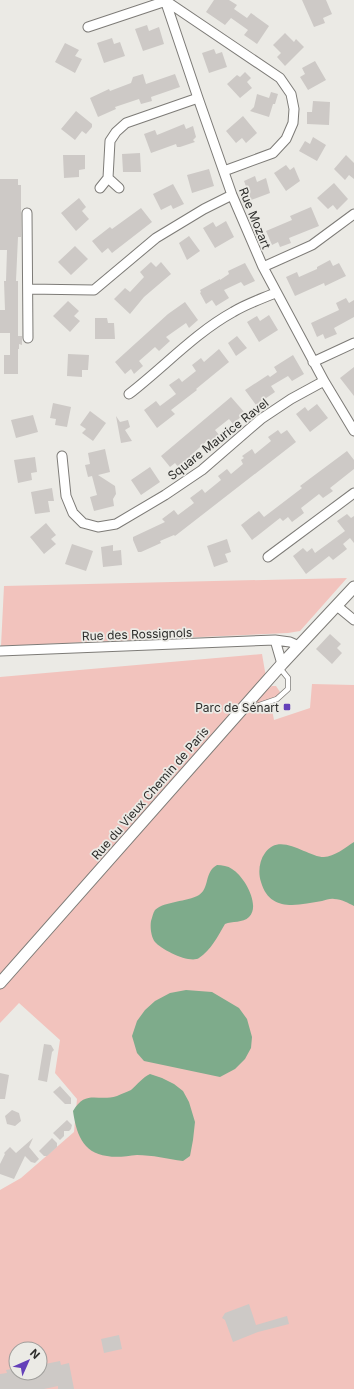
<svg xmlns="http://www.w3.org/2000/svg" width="354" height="1389" font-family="Inter,sans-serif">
  <rect width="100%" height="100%" fill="#ebeae5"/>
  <path fill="#f2c3bd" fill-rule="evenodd" d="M347,578L300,631L288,633L1,646L4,586Z
    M262,654L268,689L272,686H276L280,692C279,697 275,698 270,700L274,720L310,708L312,684L354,685V1389H0V1190L21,1178L74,1132L77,1099L55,1073L60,1040L19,1003L0,1023V677ZM16,1349H40V1373H16Z"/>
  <path fill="#7eab8b" d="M354,842V906C348,903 342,899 334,899C331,898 326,900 322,901C298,905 270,913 261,882C258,873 259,861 265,853C280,831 307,857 324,857C334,857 346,847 354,842Z
    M217,865C222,865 228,866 232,869C244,876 261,905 249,917C243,923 232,921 225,924C218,936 211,950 199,958C190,964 162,950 155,942C151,937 150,927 151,921C152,918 153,913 155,910C165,901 187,902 199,895C210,888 204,872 217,865Z
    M186,990L212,992L239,1008L247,1019L252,1037L251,1048L245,1059L235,1069L220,1077L144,1061L137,1053L132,1036L137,1021L145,1010L155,1001L170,993Z
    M150,1074L162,1078L174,1084L183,1091L189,1102L195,1122L193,1140L190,1156L183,1161C168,1159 152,1155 137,1155C127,1156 117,1158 107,1156C82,1153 76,1132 73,1111C86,1089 97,1102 117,1096C121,1094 127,1092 131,1090C138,1084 142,1078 150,1074Z"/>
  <path fill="#cdc9c6" d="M214,0H229L237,5L234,9L247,18L251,13L269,26L257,44L244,35L248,30L231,18L225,25L206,12Z
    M302,0H326L332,14L323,18L325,23L314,27Z
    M147,25L149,31L159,27L164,44L143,51L135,29Z
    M285,33L294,42L296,39L304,47L285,66L277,57L281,53L273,45Z
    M112,38L114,44L120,42L125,56L104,63L97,43Z
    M65,43L79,50L75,56L82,59L75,73L55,62Z
    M214,49L216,54L222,52L227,67L209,73L202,53Z
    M315,61L326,80L308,90L300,77L305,74L302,68Z
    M245,72L251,78L247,82L252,88L240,98L227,84L237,75L240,77Z
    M143,74L146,84L175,74L180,87L151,97L152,101L141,104L139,99L115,107L116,109L98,117L90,98L109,89L110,91L131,83L133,77Z
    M271,92L278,94L275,104H273L269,117L250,111L254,107L257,94L269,98Z
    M313,101L330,102L329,125L307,124V112H312Z
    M76,111L92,124V127L86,134L82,131L75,140L61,129Z
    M243,116L257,133L246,143L242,138L236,143L226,131Z
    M184,124L186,129L193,126L196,137L193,140L195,142L180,147H177L176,144L151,153L144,134L155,130L157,135Z
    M313,137L326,145L317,161L299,151L305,141L310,144Z
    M140,153L141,172H123L122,154Z
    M63,155H85V169L79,170V177L64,178Z
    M346,155L354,163V179L349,175L345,180L334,169Z
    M286,165L290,170L294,167L300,181L286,191L274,173Z
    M209,169L214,186L192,193L187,175Z
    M255,176L257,182L266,178L270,193L251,200L244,181Z
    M0,179H18V185H21V237H18L16,281H18V336H22V345L19,344V349H18V374H4V355H10V333H0V310H5L4,281H6L7,250H0Z
    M334,183L348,199L337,210L333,205L328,209L317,198Z
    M173,184L184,204L173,209L171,205L161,210L153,194Z
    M79,198L86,207L82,211L89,219L76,231L61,213Z
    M311,207L319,226L289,238L291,243L280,247L278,242L272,245L266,231L292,220L290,216Z
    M141,208L152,222L112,253L108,248L102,253L92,241L110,227L112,229Z
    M226,221L234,237L215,248L203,228L213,222L216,227Z
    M189,236L200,251L187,260L179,243Z
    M75,246L88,259L71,275L58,262Z
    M330,260L333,266L339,263L346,276L325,286L324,283L295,296L286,277L297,272L299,277L317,269V267Z
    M151,262L156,267L161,262L171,274L144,297L130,314L114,299L125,288L130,292L144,277L140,272Z
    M245,263L255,281L244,286L241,282L224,290L229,298L216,306L212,300L206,304L200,293L201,292L200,290L220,279V280L229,274L228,271Z
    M346,298L349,303L354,300V317L334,328L337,334L325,339L323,334L317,337L311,323L339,310L336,303Z
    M68,301L79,311L74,316L80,321L70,332L53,316Z
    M185,302L198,320L189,328L186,323L166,337L170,341L159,351L155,347L139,361L143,366L134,374L131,369L125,374L115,362L168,314Z
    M269,315L278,330L259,342L247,322L257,316L260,321Z
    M95,318H107L108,323H114L115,339H95Z
    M237,336L247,348L236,356L228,343Z
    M219,349L229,362L196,389L197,390L171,410L175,414L157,428L144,410L156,401L160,406L176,394L169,385L179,378L182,382L196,371L192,365L201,358L204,362Z
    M68,354L89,355L88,370H82V377L67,376Z
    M293,355L304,374L292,381L288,376L271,386L275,392L256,405L245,390L268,375L270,377L277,372L274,367Z
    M354,367V396L340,378Z
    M231,397L245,413L233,424L229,419L215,430L220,436L212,444L208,440L190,456L191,458L179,468L175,463L170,467L161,456Z
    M53,403L71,407L67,427L55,425L56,419L50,418Z
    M317,404L328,418L310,432L296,414L305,407L308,411Z
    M90,411L106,423L93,441L82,433L86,429L80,425Z
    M33,415L38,432L16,438L11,420Z
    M116,416L120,422L128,420L130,427L125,430L132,441L121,443Z
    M278,430L281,434L287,430L296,442L175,536L174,535L160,541L161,543L141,552H138L133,540V537L165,522L162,519L174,510L178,515L194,503L190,498L202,489L205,493L221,480L218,476L227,469L231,474L243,464L241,460L244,458L242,456L252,449L255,454L271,441L268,437Z
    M105,449L110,472L98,475L115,486L116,494L113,499L114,506L94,511L90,497L97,495L92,476L88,477L85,465L90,464L88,453Z
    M347,451L354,460V469L330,488L333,491L323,498L319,494L301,508L304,513L292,522L288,517L283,521L280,518L252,540L241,525L259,511L264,517L302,488L300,486Z
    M35,457L37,472L31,473L32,480L18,483L14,460Z
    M150,467L160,482L141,495L131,480Z
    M52,488L54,501H48L50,512L35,514L31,492Z
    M347,514L351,518L354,516V543L350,538L343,544L347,549L333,560L329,556L306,574L293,556L303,548L307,552L312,548L315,553L345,531L337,521Z
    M46,523L56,535L51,539L56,544L44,554L30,537Z
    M227,539L231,552L225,554L228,562L214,567L207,546Z
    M72,544L93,551L86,571L65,564Z
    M113,545V551L121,550L122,565L103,567L101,547Z
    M330,634L341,644L337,648L342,653L332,664L316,649Z
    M44,1044L51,1045L54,1050L52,1052L47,1082L38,1080Z
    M0,1073L9,1075L5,1099H0Z
    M60,1086L71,1098V1104H65L53,1092Z
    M12,1110L19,1113L21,1121L15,1126L7,1124L5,1116Z
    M67,1120L72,1125L71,1129L69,1131H64V1136L60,1140L53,1133Z
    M33,1138L29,1147L39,1159L35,1163L31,1162L25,1156L14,1179L0,1174V1164L5,1154L4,1153L10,1147L16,1153Z
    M52,1138L57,1143V1147L47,1156H44L39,1151Z
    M249,1304L256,1325L287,1316L289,1324L258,1332L233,1342L225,1320L222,1318L225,1313Z
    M119,1335L122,1349L104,1353L101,1339Z
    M60,1361L61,1365L69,1363L74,1389H58V1386L44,1389H0V1374L7,1373L6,1370L16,1368V1373H40V1365Z"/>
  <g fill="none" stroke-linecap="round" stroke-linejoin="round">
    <defs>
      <path id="service" d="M245,705L251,708L277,699L288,689V678L279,667"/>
      <path id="minor" d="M165,0L198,98L232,195L263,267L324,381L354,431
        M88,27L166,1L280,78L291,94L294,109L293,123L286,139L273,153L224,171
        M108,178L119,188
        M100,188L108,178L110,141L116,132L126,123L198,98
        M27,213L28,338
        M263,267L312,245L354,214
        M28,289L94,290L156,238L204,209L232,195
        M313,362L354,343
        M129,394C164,367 195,333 233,312C246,304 261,299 275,293
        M62,456L66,496L73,513L83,523L98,527L116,524L165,495L202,470L261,419L291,399L324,381
        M268,557L354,493
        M337,606L354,620
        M275,640L282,664
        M0,651L275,640L290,642L299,646"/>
      <path id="tertiary" d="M0,983L282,664L354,587"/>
    </defs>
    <use href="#service" stroke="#7d7b77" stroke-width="6"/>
    <use href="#minor" stroke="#7d7b77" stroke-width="11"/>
    <use href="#tertiary" stroke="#7d7b77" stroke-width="13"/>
    <use href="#service" stroke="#fff" stroke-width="4.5"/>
    <use href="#minor" stroke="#fff" stroke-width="9"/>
    <use href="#tertiary" stroke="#fff" stroke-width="11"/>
  </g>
  <rect fill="#6440b9" stroke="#ebeae5" stroke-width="1.5" x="283" y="703" width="8" height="8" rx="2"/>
  <g text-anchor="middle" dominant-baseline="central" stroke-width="3.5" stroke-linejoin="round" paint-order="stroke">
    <g font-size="12" fill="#2d2d2b" stroke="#ebeae5">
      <text transform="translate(255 218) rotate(68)">Rue Mozart</text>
      <text transform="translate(218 439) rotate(-38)">Square Maurice Ravel</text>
      <text transform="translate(137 634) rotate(-2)">Rue des Rossignols</text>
      <text transform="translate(150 793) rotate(-49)">Rue du Vieux Chemin de Paris</text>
    </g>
    <g font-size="12" fill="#2d2d2b" stroke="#ebeae5" text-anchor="end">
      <text x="279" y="707">Parc de Sénart</text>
    </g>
  </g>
  <g transform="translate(28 1361) rotate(45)"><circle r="19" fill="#ebeae5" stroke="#9f9e9b"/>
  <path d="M0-3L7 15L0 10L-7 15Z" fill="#6440b9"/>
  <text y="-6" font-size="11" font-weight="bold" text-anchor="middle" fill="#2d2d2b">N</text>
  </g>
</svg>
